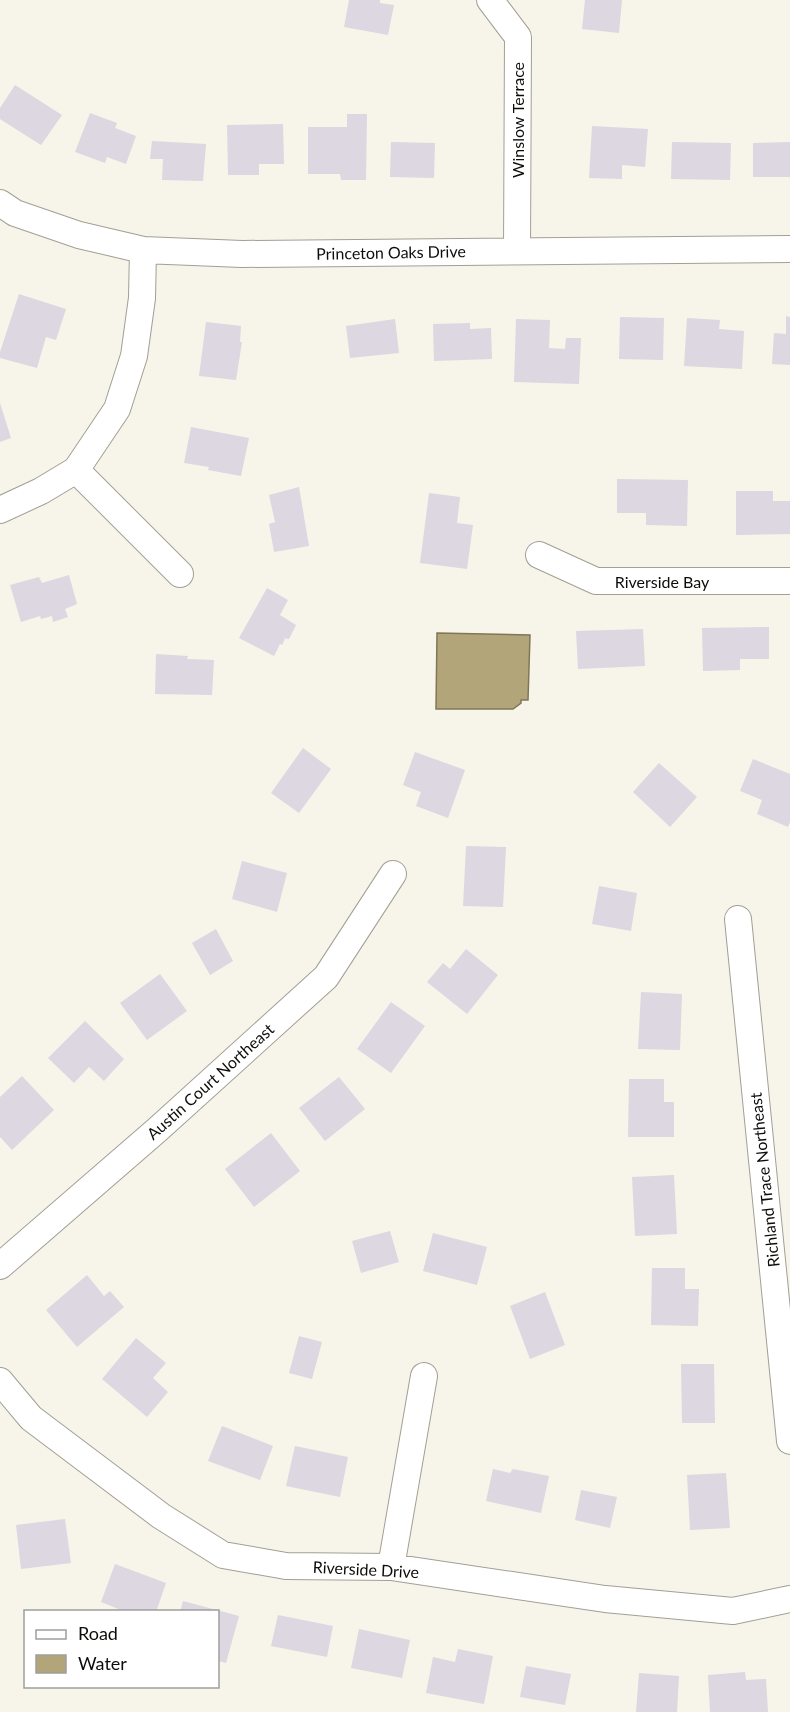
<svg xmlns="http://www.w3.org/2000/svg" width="790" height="1712" font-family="Lato,sans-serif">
  <rect width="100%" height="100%" fill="#f7f4e9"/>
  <path fill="#b2a579" stroke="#807757" stroke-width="1.5" d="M437,633L530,635L528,700H521V703L513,709H436Z"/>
  <path fill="#dcd7e1" d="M349,0H380V3L394,5L388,35L344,27Z
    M585,0H622L619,33L582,29Z
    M15,85L62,115L41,145L0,119V108Z
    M90,113L117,123L115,128L136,136L126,164L107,157L105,163L75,152Z
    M347,114H367L366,180H341L340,174H308V127H347Z
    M283,124L284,164H259V175H228L227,125Z
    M592,126L648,129L645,167L622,165V179L589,178Z
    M152,141L206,144L203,181L162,180L163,159H150Z
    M391,142L435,143L434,178L390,177Z
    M672,142L731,143L730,180L671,179Z
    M790,142V177H753V143Z
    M19,294L66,309L56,340L46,337L37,368L0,358V352Z
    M786,316L790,317V365L772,364L774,333L786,334Z
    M620,317L664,318L663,360L619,359Z
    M687,318L720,320L719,329L744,331L742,369L684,366Z
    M395,319L399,353L350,358L346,326Z
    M516,319L550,320L549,348L565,349L566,338H581L579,384L514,382Z
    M206,322L241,326L240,342H242L236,380L199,376Z
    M470,323V329L491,328L492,359L434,361L433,324Z
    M0,403L11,438L0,442Z
    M191,427L249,438L241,476L208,470L209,467L184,463Z
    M617,479L688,480L687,526L646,525V513H617Z
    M299,487L309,546L274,552L269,524L275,522L269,495Z
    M736,491H773V501H790V534L736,535Z
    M429,493L460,497L457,523L473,525L467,569L420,563Z
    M69,575L77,604L65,609L68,617L53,622L52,616L41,619L40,616L21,622L10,585L39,577L42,583Z
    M267,588L288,600L280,615L296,625L289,639L283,638L285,639L282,645L280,644L274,656L239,638Z
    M769,627V659H740V670L703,671L702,628Z
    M643,629L645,666L578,669L576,631Z
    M156,654L188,656L187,659L214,660L212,695L155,694Z
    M303,748L331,769L299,813L271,793Z
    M415,752L465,770L448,818L416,806L421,792L403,785Z
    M753,759L790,774V822L788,827L757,814L762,800L740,791Z
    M659,763L697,797L670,827L633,792Z
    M466,846L506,847L503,907L463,906Z
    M242,861L287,873L277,912L232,899Z
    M599,886L637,893L631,931L592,924Z
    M216,929L233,961L210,975L192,943Z
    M466,949L498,975L467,1014L427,982L443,963L450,969Z
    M160,974L187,1011L147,1040L120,1003Z
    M641,992L682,994L680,1050L638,1049Z
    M391,1002L425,1026L391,1073L357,1049Z
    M85,1021L124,1059L104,1081L89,1067L74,1083L48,1058Z
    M22,1076L54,1110L12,1150L0,1137V1097Z
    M339,1077L365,1109L325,1141L299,1108Z
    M629,1079H664V1102H674V1137H628Z
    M271,1133L300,1171L254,1207L225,1169Z
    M674,1175L677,1234L635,1236L632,1177Z
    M390,1231L399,1262L361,1273L352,1241Z
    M433,1233L487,1247L477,1285L423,1271Z
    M652,1268H685V1289H699L698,1326L651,1325Z
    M87,1275L104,1296L110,1291L124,1307L77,1347L46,1310Z
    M545,1292L565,1345L530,1359L510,1306Z
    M299,1336L322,1342L312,1379L289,1373Z
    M136,1338L166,1363L153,1378L168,1392L147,1417L102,1379Z
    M681,1364H714L715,1423H682Z
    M222,1426L273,1446L260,1480L208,1461Z
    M295,1446L348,1457L340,1497L286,1486Z
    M493,1469L510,1473L513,1469L549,1476L541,1513L486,1501Z
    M726,1473L730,1528L690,1530L687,1475Z
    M581,1490L617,1497L610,1528L575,1520Z
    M65,1519L71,1563L21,1569L16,1525Z
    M115,1564L166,1583L156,1612H126L101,1602Z
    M183,1601L239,1616L226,1663L218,1661V1612H180Z
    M278,1615L333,1626L327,1657L271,1646Z
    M359,1629L410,1640L402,1678L351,1668Z
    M458,1649L493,1656L484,1704L426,1693L433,1657L455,1662Z
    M526,1666L571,1674L565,1705L520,1697Z
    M745,1672L746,1680L766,1679L768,1712H710L708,1675Z
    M639,1673L679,1676L677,1712H636Z"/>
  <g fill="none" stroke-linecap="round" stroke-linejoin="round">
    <defs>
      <path id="minor" d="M490,0L518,37L517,250
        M0,203L15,213L79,235L143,250L242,254L790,249
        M76,470L180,574
        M0,510L41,491L76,470L117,409L134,356L142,298L143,250
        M539,555L596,581H790
        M738,919L790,1441
        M0,1266L157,1130L326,977L393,874
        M0,1381L31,1418L161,1516L223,1555L286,1566L391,1567L605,1599L733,1611L790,1599
        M391,1567L424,1376"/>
    </defs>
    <use href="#minor" stroke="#a29f95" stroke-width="28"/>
    <use href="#minor" stroke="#fff" stroke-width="26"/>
  </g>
  <g text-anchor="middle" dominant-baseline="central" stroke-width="5" stroke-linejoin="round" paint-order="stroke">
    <g font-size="16" fill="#0d0c09" stroke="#fff">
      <text transform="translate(517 120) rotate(-90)">Winslow Terrace</text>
      <text transform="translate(391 252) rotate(-1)">Princeton Oaks Drive</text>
      <text x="662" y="581">Riverside Bay</text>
      <text transform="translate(210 1081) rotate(-42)">Austin Court Northeast</text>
      <text transform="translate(764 1180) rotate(-96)">Richland Trace Northeast</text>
      <text transform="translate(366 1569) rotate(3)">Riverside Drive</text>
    </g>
  </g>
  <rect x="24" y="1610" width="195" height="78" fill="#ffffff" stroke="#9e9e9d" stroke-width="1.5"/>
  <rect x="36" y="1630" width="30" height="9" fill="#ffffff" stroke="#9e9e9d" stroke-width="1.5"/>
  <text x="78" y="1640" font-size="18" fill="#0d0c09">Road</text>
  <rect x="36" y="1655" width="30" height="18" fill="#b2a579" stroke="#9e9e9d" stroke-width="1.5"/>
  <text x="78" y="1670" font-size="18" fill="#0d0c09">Water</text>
</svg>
